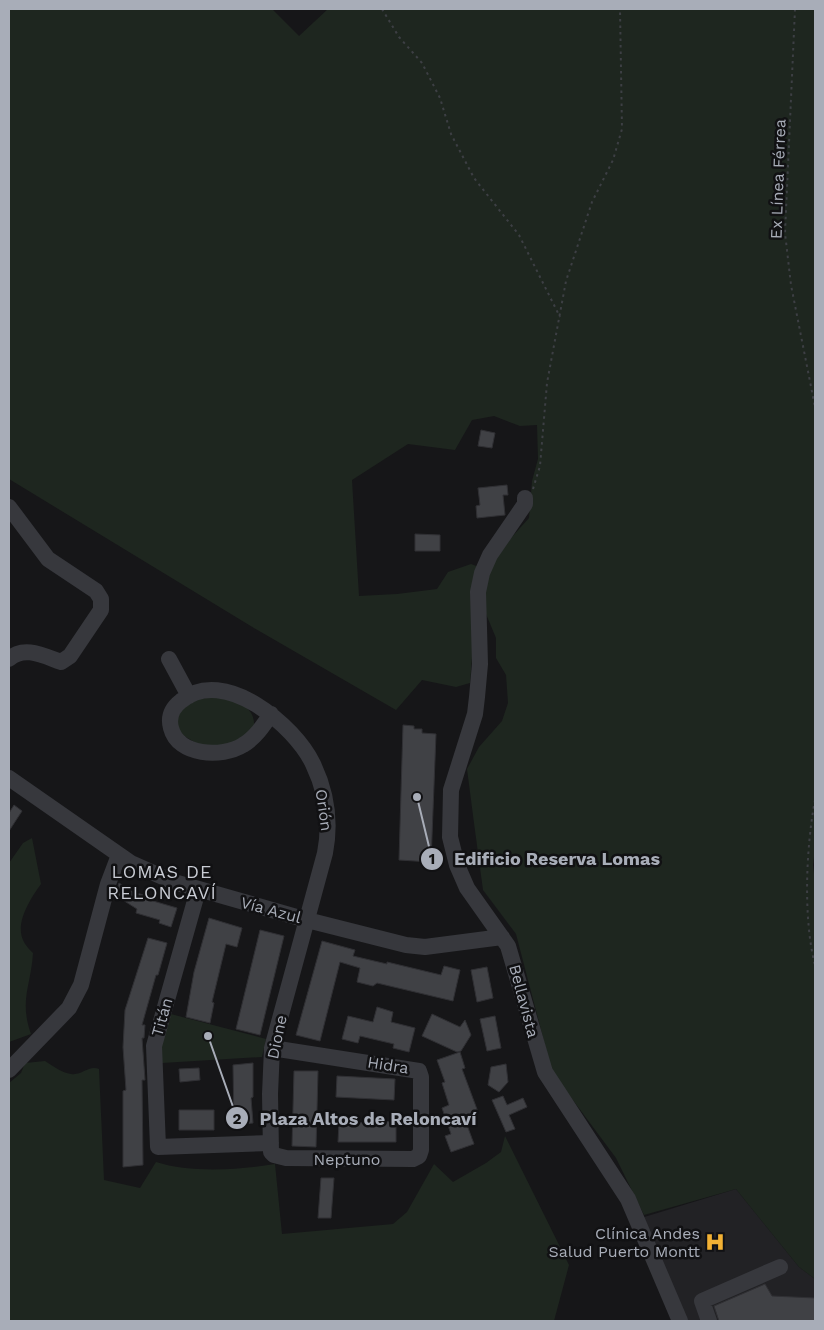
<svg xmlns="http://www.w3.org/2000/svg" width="824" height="1330" font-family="'Work Sans',sans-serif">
  <rect width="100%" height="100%" fill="#161618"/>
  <path fill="#222225" d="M736,1189L799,1267L815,1279V1321H685L641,1218Z"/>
  <path fill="#1e261f" d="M9,9H272L299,36L328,9H815V849L813,865L815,882V1279L799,1267L736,1189L644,1215L616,1158L552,1072L516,934L483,890L474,823L467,769L479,747L502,721L508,703L506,675L496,658V638L486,614L482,586L502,548L529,518L532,481L538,459L537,425L520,426L494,416L472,420L455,450L408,444L352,480L359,596L397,594L437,589L448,572L471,564L479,567L470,683L456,687L422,680L396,710L254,628L9,479Z
    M216,696C233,702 256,704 254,727L234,744L203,747L179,733L176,715L189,701Z
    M32,838L41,884C31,898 15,922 23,940C25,945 30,950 33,953C31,986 19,1000 31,1034L9,1042V863L23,843Z
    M167,1013L266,1039L262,1057L162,1063L159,1045Z
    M45,1061C53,1066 62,1073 71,1074C82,1076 88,1065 99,1069L104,1180L140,1188L156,1162C190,1173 239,1170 275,1164L282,1234L393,1224L407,1212L434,1164L453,1182L486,1163L501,1152L505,1136L569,1265L554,1321H9V1083L21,1073L25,1063Z"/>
  <path fill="#404145" stroke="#303034" d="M481,430L495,433L492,448L478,446Z
    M507,485L508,495H503L505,515L477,518L476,506L480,505L478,488Z
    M415,534L440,535V551H415Z
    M403,725L414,726V729H422V733L436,734L431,862L399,860Z
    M14,805L22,811L9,831V813Z
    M119,883L133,892L154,898L153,901L177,908L171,927L159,923L160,920L136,913L137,909L115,895Z
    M209,918L242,928L237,947L226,944L212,1002L214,1003L210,1023L186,1017L194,972Z
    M260,930L284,936L260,1035L236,1029Z
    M148,938L167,943L158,975H156L142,1025H145L144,1038H142L145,1080H142L143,1165L123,1167V1091L126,1090L123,1047L125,1010Z
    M322,941L355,950L353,956L387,964V962L441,975L444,966L460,970L453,1001L377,983L373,986L357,982L360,968L340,962L320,1041L296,1035Z
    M487,967L493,998L477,1002L471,970Z
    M377,1007L393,1012L391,1022L415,1028L409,1052L393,1048L394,1044L360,1036L358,1043L342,1039L348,1016L373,1022Z
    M432,1014L460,1027L465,1020L471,1035L461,1051L457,1052L422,1036Z
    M495,1016L501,1048L487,1051L480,1019Z
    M460,1052L465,1068L462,1069L478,1112L464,1117L474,1144L451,1152L445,1136L451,1134L442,1108L449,1105L442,1083L445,1082L437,1060Z
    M253,1063V1097L251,1098L253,1123L234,1125L233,1065Z
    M506,1064L508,1082L499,1092L488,1085L491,1067Z
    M199,1068L200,1080L180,1082L179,1069Z
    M294,1071H318L316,1147L292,1146Z
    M337,1076L395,1079L394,1100L336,1097Z
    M503,1096L507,1105L523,1098L527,1107L509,1115L515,1129L506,1132L492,1100Z
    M179,1110H214V1130H179Z
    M372,1121L396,1122V1142H338L339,1122L372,1123Z
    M321,1178H334L331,1218H318Z
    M765,1284L772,1296L815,1298V1321H719L714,1306Z"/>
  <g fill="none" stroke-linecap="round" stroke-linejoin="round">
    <path stroke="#3d3f44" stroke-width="2" stroke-dasharray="2.5 4" stroke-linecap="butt" d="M382,9L399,37L422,63L440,98L451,134L474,178L519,235L560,317
      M795,9L785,233L791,285L815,407
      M533,489L540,466L547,383L566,281L592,202L613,160L622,129L620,9
      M815,800C806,847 803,919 815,965"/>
    <path stroke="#37383d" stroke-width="16" d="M525,498V504L490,555L482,573L478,592L480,664L477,697L475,714L451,790L450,837L457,865L467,888L508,946L545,1072L628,1199L680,1321
      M9,507L48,559L96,591L101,599V610L70,656L61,662C44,656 24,645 9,659
      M169,659L189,696
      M271,714C263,726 255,738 243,745C222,758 178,756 171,728C168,717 172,708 181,701C224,665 295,726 313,764C327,793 331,822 325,853L272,1048L270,1094L271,1152L274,1155L286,1158L413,1159L419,1156L421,1150V1077L419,1071L272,1048
      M9,778L131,863L174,882L307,920L406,945L425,947L502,937
      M198,890L154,1046L158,1147L271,1143
      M9,1070L69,1008L81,985L108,884L119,855
      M709,1321L702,1301L780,1267"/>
  </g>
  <defs>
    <symbol id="hospital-bare" viewBox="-9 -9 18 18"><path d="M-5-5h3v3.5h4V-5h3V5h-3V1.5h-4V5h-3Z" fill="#f2b134" stroke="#111113" stroke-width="2.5" paint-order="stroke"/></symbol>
  </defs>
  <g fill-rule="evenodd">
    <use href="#hospital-bare" x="701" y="1228" width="28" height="28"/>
  </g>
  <g text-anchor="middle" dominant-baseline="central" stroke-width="5" stroke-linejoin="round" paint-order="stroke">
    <g font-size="16" fill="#a8adb8" stroke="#111113">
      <text transform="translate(778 179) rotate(-88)">Ex Línea Férrea</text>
      <text transform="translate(324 810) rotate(82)">Orión</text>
      <text transform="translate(271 910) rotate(15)">Vía Azul</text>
      <text transform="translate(524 1001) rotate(75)">Bellavista</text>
      <text transform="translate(162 1017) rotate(-74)">Titán</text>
      <text transform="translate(277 1037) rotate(-78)">Dione</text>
      <text transform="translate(388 1065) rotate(9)">Hidra</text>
      <text x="347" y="1159">Neptuno</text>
    </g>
    <g font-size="16" fill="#a8adb8" stroke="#111113" text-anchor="end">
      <text x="700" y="1233">Clínica Andes<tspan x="700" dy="18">Salud Puerto Montt</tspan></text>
    </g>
    <g font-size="18" letter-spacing="1" fill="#c9ccd4" stroke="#111113">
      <text x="162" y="871">LOMAS DE<tspan x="162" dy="21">RELONCAVÍ</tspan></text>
    </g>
  </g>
  <path fill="none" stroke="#a8adb8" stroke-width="2" d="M417 797L432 859M208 1036L237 1118"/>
  <g fill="#a8adb8" stroke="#111113" stroke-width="2">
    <circle cx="417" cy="797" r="5"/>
    <circle cx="208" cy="1036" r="5"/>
    <circle cx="432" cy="859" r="12"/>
    <circle cx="237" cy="1118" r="12"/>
  </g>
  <g font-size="15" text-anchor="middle" font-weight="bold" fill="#111">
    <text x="432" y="864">1</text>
    <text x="237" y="1124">2</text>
  </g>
  <g font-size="18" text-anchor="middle" font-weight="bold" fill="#a8adb8" stroke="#111113" stroke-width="5" stroke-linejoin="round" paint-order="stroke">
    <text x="557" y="865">Edificio Reserva Lomas</text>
    <text x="368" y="1125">Plaza Altos de Reloncaví</text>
  </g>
  <rect width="824" height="1330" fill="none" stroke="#a8adb8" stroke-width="20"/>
</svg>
